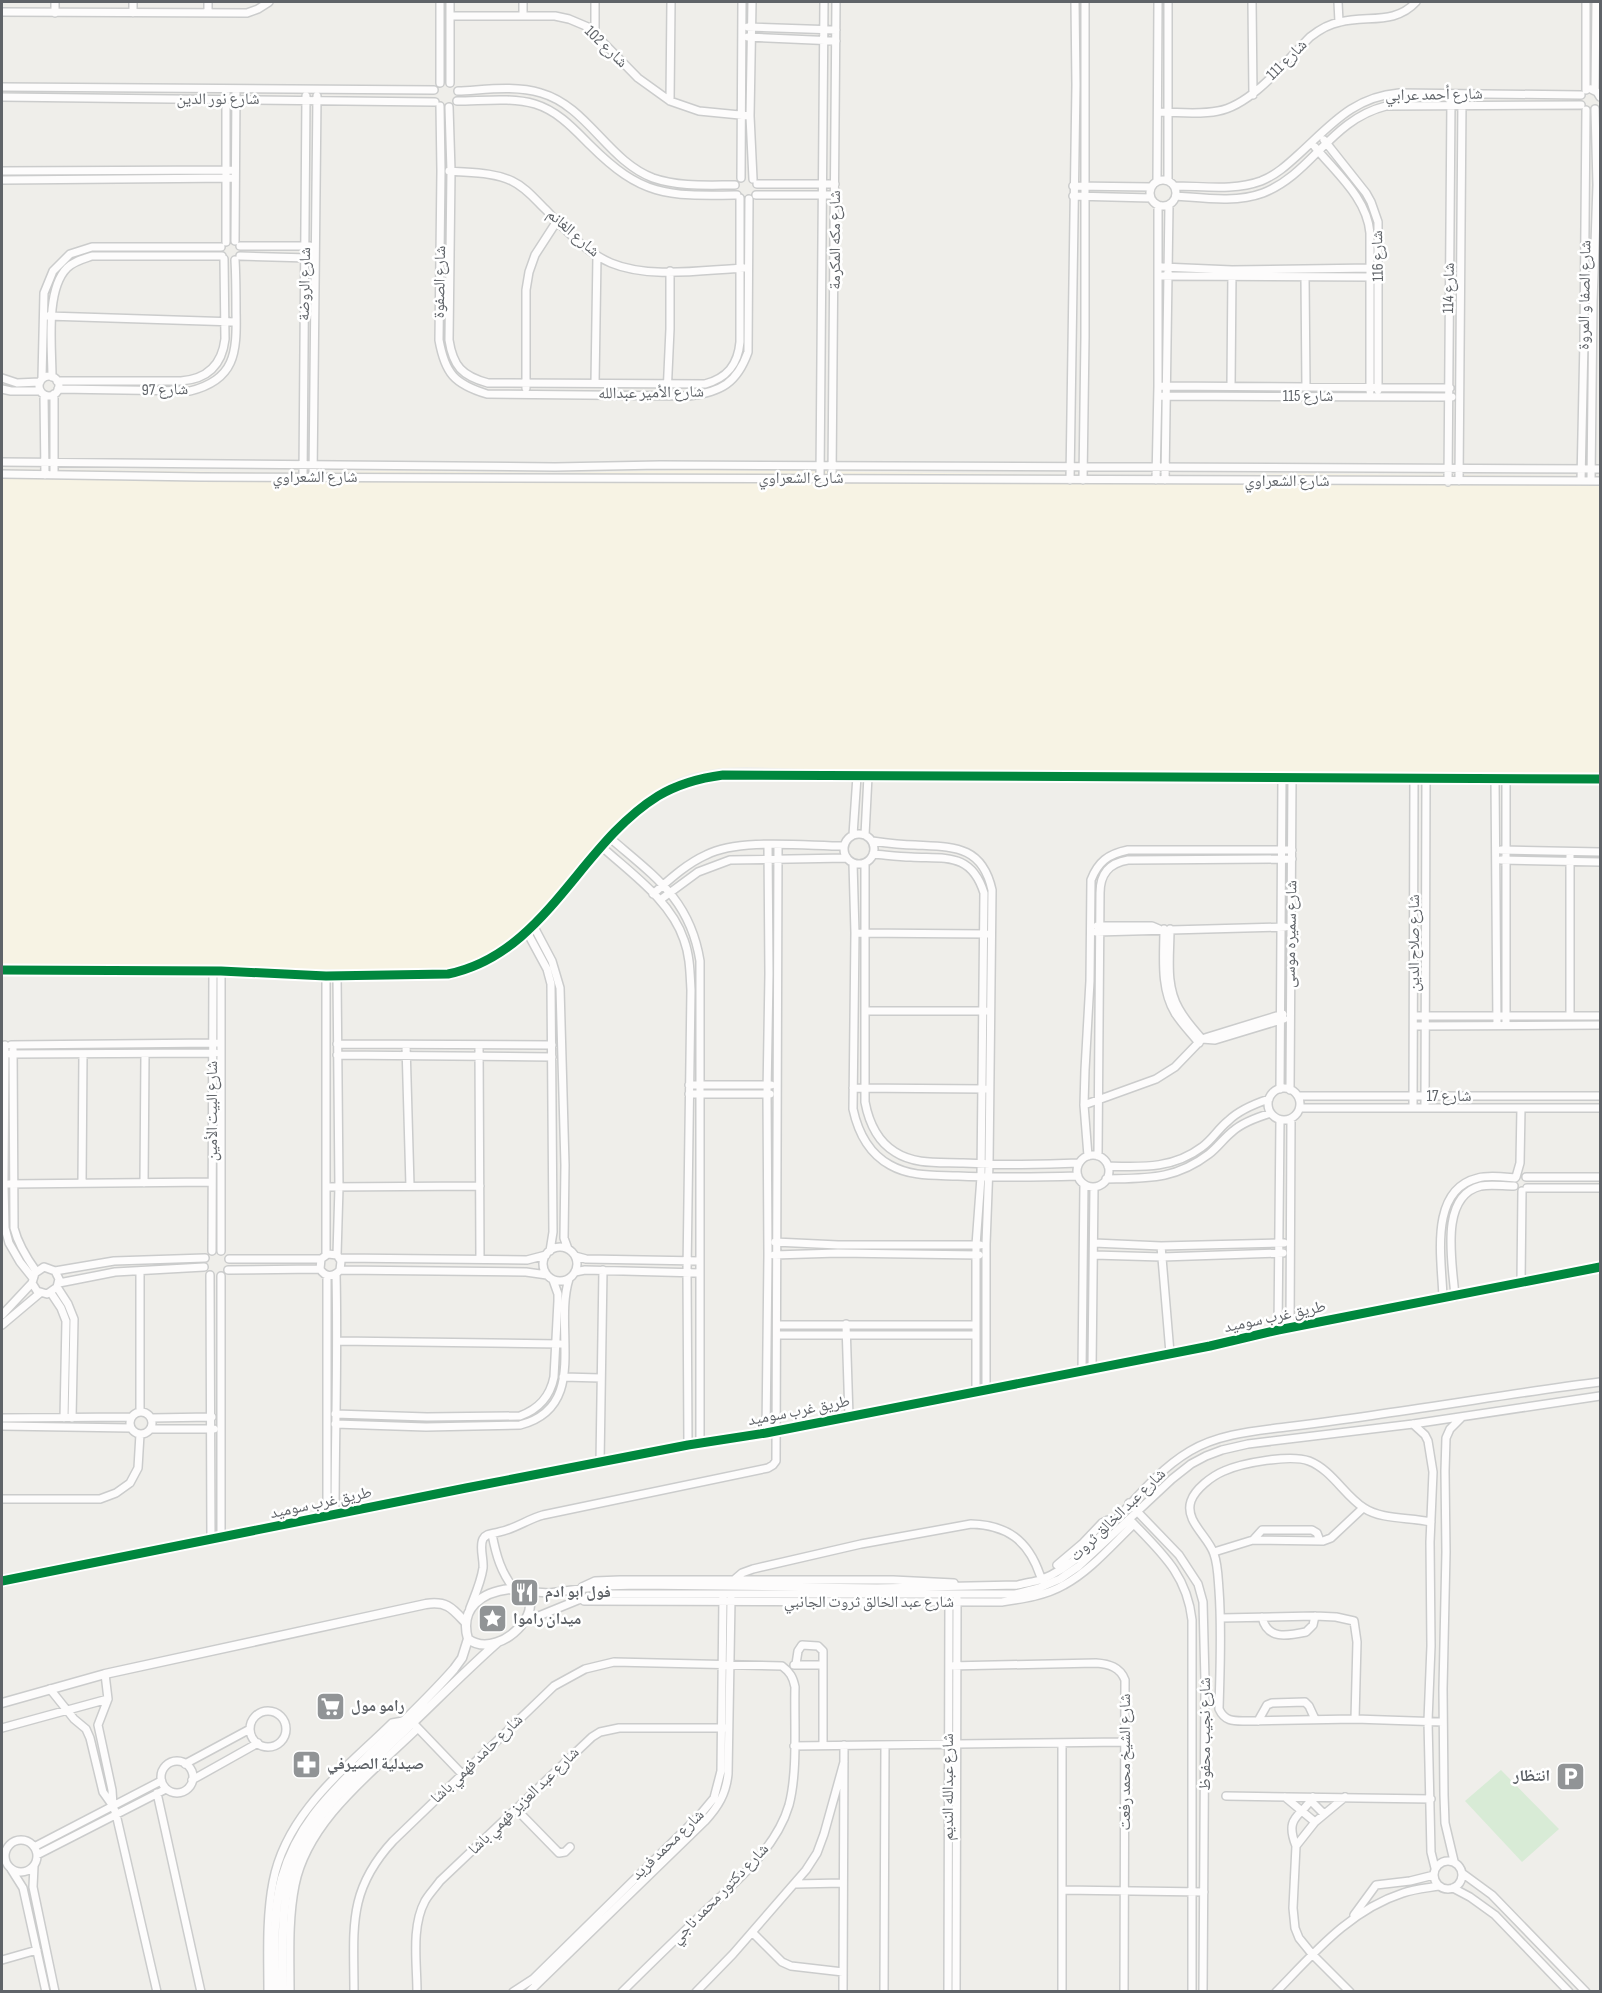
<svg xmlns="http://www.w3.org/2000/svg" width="1602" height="1993" font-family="'Sofia Sans Condensed','Noto Naskh Arabic',sans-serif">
  <rect width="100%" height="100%" fill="#efeeea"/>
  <path fill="#f7f3e4" d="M2,469L313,473L382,471L558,473L695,470L1165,476L1303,474L1600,476V774L863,771L746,767L720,768L692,773L676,779L652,792L627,814L529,922L505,944L483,958L461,966L446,970L2,967Z"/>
  <path fill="#d8ebd6" d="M1501,1770L1559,1829L1522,1862L1465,1801Z"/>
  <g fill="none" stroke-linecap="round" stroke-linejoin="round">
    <defs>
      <path id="minor" d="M208,2V13
        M440,2V83
        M752,2L750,116L753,179
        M1168,2V181
        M1252,2L1253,95
        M1338,2L1339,22
        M1586,2V90
        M2,12L247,13L258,9L269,2
        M55,13V2
        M133,13V2
        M450,16H555L569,19L588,27L638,78L670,101L699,111L750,116
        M523,16V2
        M748,27L836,30
        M595,33V2
        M748,37L836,41
        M450,83V2
        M2,87L434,90
        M1591,89L1597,92L1600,97
        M1595,90L1596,2
        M458,91C484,90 515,85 541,93C587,106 608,161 653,178C679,187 708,185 735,185
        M2,97L435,102
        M457,101C482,101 511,97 535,104C558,111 574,129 590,145C642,197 667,196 737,195
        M670,101L671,2
        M440,106L441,171L439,340C445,373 454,384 487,394L689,396C721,392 737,383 748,352L749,199
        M449,107L451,171L449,340C453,366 462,376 488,383L705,384C727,378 738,365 740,342V198
        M1158,112C1178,112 1199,115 1218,111C1252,105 1286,61 1310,37C1319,30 1328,24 1340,22C1367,15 1395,25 1416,2
        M1324,140L1366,193L1371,202L1378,222V390
        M1315,147C1336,173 1367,198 1370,233V391
        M2,171L235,170
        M449,171C470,173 493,172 512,181C525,187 534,198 544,208C564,228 585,252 611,263C649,279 703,270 744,268
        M741,178L742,2
        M1150 193a13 13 0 1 1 26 0a13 13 0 1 1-26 0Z
        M2,180L235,178
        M1157,181L1158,2
        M757,184H835
        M1073,186L1151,187
        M1174,186C1203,186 1234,191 1261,181C1276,175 1287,165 1299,154C1331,125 1353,97 1399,93L1581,95
        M756,195H835
        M1073,196L1151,198
        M1176,196C1204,198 1236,203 1263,193C1312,174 1330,120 1386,106L1581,105
        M235,241L236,89
        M226,242V89
        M240,246H310
        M240,256L309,258
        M1162,267L1232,270L1373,268
        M1163,276L1374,277
        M1305,277L1306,387
        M48,316L236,322
        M39 386a10 10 0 1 1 20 0a10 10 0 1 1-20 0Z
        M52,377C52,348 45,290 67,268C74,261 83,259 92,256H222
        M2,378L17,383L40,382
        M42,378L44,293L53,271L70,254L92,247H221
        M57,381H181C207,379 222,365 225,339L224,259
        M595,383L597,256
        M1158,386L1450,388
        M1231,386L1232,272
        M526,388V290L529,272L535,255L557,221
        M2,389L11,391H40
        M58,389L190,391C235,380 237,353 236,312C236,295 236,277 235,260
        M54,394V475
        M44,395L45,475
        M667,395L670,329V271
        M1158,396L1452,397
        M2,462L555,467L660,465L1600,469
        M2,474L201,477L1600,481
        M303,477L306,96
        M313,477L317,96
        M820,478L824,2
        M832,478L836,2
        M1070,480L1076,85L1075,2
        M1083,480L1085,337V2
        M1156,480L1158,386V205
        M1165,480L1169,205
        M1459,481L1462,100
        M1581,481L1584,340L1586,110
        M1591,481L1593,302L1597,185L1595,109
        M1448,482L1451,100
        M1495,779L1497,1025
        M1506,779V1025
        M844 849a15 15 0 1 1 30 0a15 15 0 1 1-30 0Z
        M853,835L857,776
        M865,835L868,776
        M610,838C654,876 690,899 700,961V1443
        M872,841C886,843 901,845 915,845C953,847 982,845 992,890L989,1164L986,1244V1390
        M602,847C632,874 671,901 684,940C690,956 690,973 691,990L687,1272L688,1445
        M1501,850L1600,852
        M873,854C886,855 898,857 911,857C945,859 971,852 984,893L981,1177L976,1245V1392
        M1501,860L1600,862
        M853,863L855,933L853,1109C858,1132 868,1153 890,1165C911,1177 935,1175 958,1176C998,1178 1038,1177 1078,1176
        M865,863V1102C869,1123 877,1141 895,1152C915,1165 940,1162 963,1163C1002,1165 1040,1165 1079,1163
        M653,894C669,880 686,864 706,855C740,838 805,846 844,846
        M660,900L698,872L730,860L847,858
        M533,925L552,961L560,988L565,1165L564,1238L568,1249
        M1097,926H1152L1159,929
        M1164,929C1164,957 1160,988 1175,1013C1182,1024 1191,1033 1199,1043
        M1170,929C1170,956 1165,985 1179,1009C1185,1020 1194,1030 1202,1039L1215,1040L1284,1019
        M527,932L547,969L551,984L553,1232L550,1251
        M1096,932L1285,927
        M855,933L987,934
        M2,970L221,971L326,976L448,974C546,954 579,845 658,796C678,784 700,778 723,775L1600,779
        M865,1011H986
        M1414,1016H1600
        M1570,1016V852
        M1414,1026L1600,1025
        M337,1044L552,1045
        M5,1045L4,1184L5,1228L9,1243L20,1262L32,1277
        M11,1045L216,1043
        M13,1045L14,1228C18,1244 26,1257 36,1271
        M406,1045L410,1186
        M479,1046L480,1259
        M10,1054L215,1053
        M337,1055L552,1057
        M689,1085H771
        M853,1088L985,1089
        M1268 1104a16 16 0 1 1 32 0a16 16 0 1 1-32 0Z
        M1280,1089L1282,778
        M1290,1090L1292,778
        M689,1094H770
        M1298,1096H1600
        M1084,1105L1156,1079L1175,1067L1202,1039L1208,1037L1283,1014
        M1300,1108H1600
        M1413,1108L1414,779
        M1425,1108L1426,779
        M1077 1171a16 16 0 1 1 32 0a16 16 0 1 1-32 0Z
        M1088,1156L1084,1105L1085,1070L1090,981L1091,880C1098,862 1108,854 1128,850H1292
        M1098,1156L1100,893C1100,874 1109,863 1128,860L1292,859
        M1108,1166C1142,1167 1173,1169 1202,1147C1212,1140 1218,1129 1228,1121C1239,1110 1254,1104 1269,1099
        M1516,1177L1520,1163L1521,1108
        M1526,1177H1600
        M1106,1179C1147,1178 1175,1180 1209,1154C1218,1147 1224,1138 1233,1131C1243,1122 1258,1117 1271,1113
        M82,1183L83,1054
        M144,1183L145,1054
        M9,1184L212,1182
        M327,1187L480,1186
        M1527,1188H1600
        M775,1242L838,1245H980
        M1094,1243L1161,1246L1284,1243
        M1161,1246L1170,1353
        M543 1264a17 17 0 1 1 34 0a17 17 0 1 1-34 0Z
        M212,1251L213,971
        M221,1251V971
        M326,1254V976
        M337,1255L339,1187L337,976
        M774,1255L838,1253L979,1255
        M1094,1255L1162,1257L1283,1253
        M575,1256L586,1259L700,1261
        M340,1258L527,1260L546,1255
        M229,1259H321
        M228,1270L320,1269
        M340,1270L341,1261L337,1255L328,1254L321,1259L320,1269C325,1277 333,1278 340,1270L526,1272L547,1275
        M55,1271L114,1261L205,1258
        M140,1271V1412
        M575,1272L585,1270L700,1273
        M210,1275L211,1540
        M327,1275V1517
        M59,1283L115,1272L204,1267
        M1521,1283L1522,1191
        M57,1287L47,1294L37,1291L32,1283L35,1273L44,1267L55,1271L59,1279L57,1287L68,1304L74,1319L72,1418
        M51,1293L61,1308L66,1321L64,1418
        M1455,1297C1453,1265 1438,1196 1481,1186C1491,1184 1503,1186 1514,1186
        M1443,1298C1442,1260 1428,1190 1478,1178C1489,1175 1503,1177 1515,1178
        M2,1315L32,1283
        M846,1324L849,1417
        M2,1325L40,1293
        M777,1325H975
        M1290,1328L1291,1119
        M1278,1330L1280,1120
        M777,1335H975
        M338,1341L560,1344
        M1092,1369L1094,1187
        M1082,1371L1084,1184
        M563,1377L601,1378
        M130 1423a11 11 0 1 1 22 0a11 11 0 1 1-22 0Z
        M335,1414L427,1417L520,1416C539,1409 550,1397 554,1377L558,1301V1294L553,1280
        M2,1418L131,1417
        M151,1418L212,1417
        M335,1424L426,1427L520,1425C590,1407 553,1330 569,1279
        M1413,1424L1425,1435L1428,1441L1433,1472L1430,1542L1431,1646L1428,1721L1431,1852L1435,1868
        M2,1426L131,1428
        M150,1429H214
        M766,1433L768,1255L767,1094L769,974L768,845
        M600,1463L603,1270
        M2,1499H100L116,1493L130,1483L138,1468L140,1434
        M1129,1503L1179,1555L1198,1584L1203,1602L1205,1681L1203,1992
        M335,1515C335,1435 338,1355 336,1274
        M1132,1522C1162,1553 1187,1575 1192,1620V1992
        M1431,1522C1410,1517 1382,1520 1364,1508C1344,1495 1332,1470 1309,1461C1290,1454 1242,1463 1224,1471C1212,1476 1195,1489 1191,1501C1184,1521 1209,1537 1214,1554C1218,1565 1218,1578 1219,1590C1222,1630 1220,1669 1219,1709C1225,1722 1234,1721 1246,1721L1355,1719L1443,1722
        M492,1534C496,1555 501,1573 515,1590
        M221,1538V1276
        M1253,1540L1262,1530H1312L1317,1533L1320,1541
        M1214,1552L1253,1540L1323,1541L1331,1538L1363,1508
        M1057,1565L1083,1543L1102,1523L1108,1520L1115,1521
        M735,1579L742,1573L753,1569L861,1544L971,1524C1007,1525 1028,1540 1040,1575
        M582,1587L595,1581L620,1580H893L954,1583
        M521,1591L549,1593L602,1586L638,1585L877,1588L1018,1585C1025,1583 1033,1582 1040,1580C1100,1557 1134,1484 1190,1451C1218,1434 1254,1431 1286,1427C1318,1423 1349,1419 1381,1414C1454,1404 1527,1391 1600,1382
        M584,1601L1001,1602C1022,1599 1045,1596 1064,1585C1090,1571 1112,1545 1134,1524
        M470,1608C475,1595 481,1582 483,1568C484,1559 479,1547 483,1539C486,1533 493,1534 499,1532C515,1529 528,1519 543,1515L768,1468L773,1465L776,1461L778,845
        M1262,1617C1267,1640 1287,1636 1306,1632L1313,1625L1315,1616
        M1221,1618L1315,1616L1336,1617L1354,1621L1357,1642L1355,1719
        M524,1622L578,1600L603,1594H1015L1039,1588L1060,1579L1079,1566L1172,1479L1191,1464L1206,1456L1222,1450L1248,1444L1413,1424L1600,1396
        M796,1664L798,1651L802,1645L818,1646L823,1651V1745
        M794,1665H823
        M949,1666L1096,1663C1109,1664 1120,1667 1125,1680L1124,1992
        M105,1674L108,1699L98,1725L112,1790L113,1806
        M50,1689L74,1719L86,1729L90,1738L103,1792L113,1806L116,1814L157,1992
        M250 1729a18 18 0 1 1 36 0a18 18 0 1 1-36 0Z
        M1258,1721L1267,1705L1272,1703L1305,1702L1309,1706L1315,1719
        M415,1725L462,1774
        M2,1728L108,1699
        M794,1746L1125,1742
        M161 1777a16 16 0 1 1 32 0a16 16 0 1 1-32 0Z
        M185,1764L250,1729
        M192,1780L258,1743
        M157,1793L201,1992
        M1226,1796L1431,1799
        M1285,1797L1315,1822
        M1345,1797L1315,1822L1296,1846L1293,1908L1295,1928L1299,1938L1312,1954L1350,1992
        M1311,1801L1324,1814
        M516,1809L559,1853L565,1852L570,1847
        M5 1856a16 16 0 1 1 32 0a16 16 0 1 1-32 0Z
        M1296,1846C1284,1816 1301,1817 1313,1797
        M34,1847L161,1781
        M37,1855L166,1789
        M1434 1875a14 14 0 1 1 28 0a14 14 0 1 1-28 0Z
        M1454,1861L1445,1823L1444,1795L1443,1689L1446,1552L1445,1471L1446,1438L1450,1429L1461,1418
        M34,1866L33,1887L55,1992
        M11,1869L23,1888L46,1992
        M1462,1873L1492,1895L1586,1992
        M795,1884L843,1883
        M1453,1888L1470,1897L1495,1915L1569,1992
        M1062,1890L1204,1892
        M1354,1915L1376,1885L1410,1881L1434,1875
        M752,1932L782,1962L791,1966L843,1972
        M2,1960L37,1950
        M268,1992C268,1955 266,1918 273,1882C286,1813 345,1769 392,1723L403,1721
        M290,1992C290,1956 288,1920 295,1885C308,1820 373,1772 418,1728
        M354,1992C354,1928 347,1891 393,1841L554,1686L585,1669L614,1662L782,1666C790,1672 793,1677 795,1687C794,1723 798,1771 789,1805C776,1850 733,1884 701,1915C675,1940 648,1966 622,1992
        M417,1992C417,1963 411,1927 425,1901C429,1894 435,1888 440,1881L592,1737L600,1732L619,1728H726
        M513,1992L533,1979L699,1816L714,1798L721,1771L723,1597
        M529,1992L705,1821C718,1807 726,1794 728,1774L731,1599
        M696,1992L733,1954L806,1870L817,1853L824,1834L844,1762
        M843,1992L844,1745
        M884,1992L885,1745
        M948,1992L949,1598
        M956,1992L957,1598
        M1062,1992V1744
        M1276,1992C1314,1953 1350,1910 1403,1893C1414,1889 1427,1888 1439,1886"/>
      <path id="tertiary" d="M2,1581L466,1488L688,1445L766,1433L1210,1346L1278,1330L1600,1267
        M510,1589C561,1595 502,1664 468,1639C459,1608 482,1592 510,1589Z
        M2,1703L105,1674L426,1604C447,1601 452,1608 465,1622
        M275,1992C275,1954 272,1914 282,1878C297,1826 328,1796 364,1760C394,1730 426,1701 454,1669L462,1658L468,1639
        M283,1992C283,1947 279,1899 297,1857C317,1808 362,1772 399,1736C432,1705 464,1672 498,1642"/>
    </defs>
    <use href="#minor" stroke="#cbcccc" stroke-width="10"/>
    <use href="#tertiary" stroke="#cbcccc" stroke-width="11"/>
    <use href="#minor" stroke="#fdfcfc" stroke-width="7"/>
    <use href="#tertiary" stroke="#fdfcfc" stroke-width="8"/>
    <defs>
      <path id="cycleway" d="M2,970L221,971L326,976L448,974C546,954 579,845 658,796C678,784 700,778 723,775L1600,779
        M2,1581L466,1488L688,1445L766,1433L1210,1346L1278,1330L1600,1267"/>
    </defs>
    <use href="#cycleway" stroke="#fff" stroke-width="13"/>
    <use href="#cycleway" stroke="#00873e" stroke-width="9"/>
  </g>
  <defs>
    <symbol id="restaurant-square" viewBox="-11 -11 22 22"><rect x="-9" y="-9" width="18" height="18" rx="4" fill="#919496" stroke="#fff"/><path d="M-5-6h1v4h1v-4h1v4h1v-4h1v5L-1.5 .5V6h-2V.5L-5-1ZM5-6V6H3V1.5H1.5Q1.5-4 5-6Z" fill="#fff"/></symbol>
    <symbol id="sight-square" viewBox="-11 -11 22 22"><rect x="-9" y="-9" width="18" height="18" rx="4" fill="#919496" stroke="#fff"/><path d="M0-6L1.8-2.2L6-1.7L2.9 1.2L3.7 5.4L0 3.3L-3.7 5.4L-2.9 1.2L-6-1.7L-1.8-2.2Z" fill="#fff"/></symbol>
    <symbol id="supermarket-square" viewBox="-11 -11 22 22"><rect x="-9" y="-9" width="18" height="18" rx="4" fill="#919496" stroke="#fff"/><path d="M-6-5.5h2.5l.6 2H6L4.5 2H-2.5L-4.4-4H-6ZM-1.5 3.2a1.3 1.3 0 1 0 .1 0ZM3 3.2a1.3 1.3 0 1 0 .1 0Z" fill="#fff"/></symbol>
    <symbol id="pharmacy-square" viewBox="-11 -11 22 22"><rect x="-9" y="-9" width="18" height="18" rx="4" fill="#919496" stroke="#fff"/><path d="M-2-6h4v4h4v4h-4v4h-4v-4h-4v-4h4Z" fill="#fff"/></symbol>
    <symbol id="parking-square" viewBox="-11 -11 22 22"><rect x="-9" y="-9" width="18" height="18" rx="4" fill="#919496" stroke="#fff"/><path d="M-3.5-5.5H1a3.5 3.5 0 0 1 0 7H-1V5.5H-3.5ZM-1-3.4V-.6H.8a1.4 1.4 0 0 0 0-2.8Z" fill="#fff"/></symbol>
  </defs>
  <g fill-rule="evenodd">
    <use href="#restaurant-square" x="508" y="1576" width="33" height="33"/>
    <use href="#sight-square" x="476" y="1602" width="33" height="33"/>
    <use href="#supermarket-square" x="314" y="1690" width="33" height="33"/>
    <use href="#pharmacy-square" x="290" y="1748" width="33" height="33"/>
    <use href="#parking-square" x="1554" y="1760" width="33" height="33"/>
  </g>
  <g text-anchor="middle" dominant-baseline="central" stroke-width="5" stroke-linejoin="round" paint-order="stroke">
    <g font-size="16" fill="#5f6368" stroke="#fff">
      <text transform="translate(606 47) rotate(44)">شارع 102</text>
      <text transform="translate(1287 60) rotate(-45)">شارع 111</text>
      <text transform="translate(1434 95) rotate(-1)">شارع أحمد عرابي</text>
      <text x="218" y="99">شارع نور الدين</text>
      <text transform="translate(573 233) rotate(41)">شارع الغانم</text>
      <text transform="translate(835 240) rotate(-90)">شارع مكه المكرمة</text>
      <text transform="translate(1378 256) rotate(-91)">شارع 116</text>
      <text transform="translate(440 282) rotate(-89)">شارع الصفوة</text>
      <text transform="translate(305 284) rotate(-89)">شارع الروضة</text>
      <text transform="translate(1449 288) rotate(-89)">شارع 114</text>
      <text transform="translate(1585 295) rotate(-89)">شارع الصفا و المروة</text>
      <text transform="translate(165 390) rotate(-1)">شارع 97</text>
      <text transform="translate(651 393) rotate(-1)">شارع الأمير عبدالله</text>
      <text x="1308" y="396">شارع 115</text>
      <text x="315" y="477">شارع الشعراوي</text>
      <text x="801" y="478">شارع الشعراوي</text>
      <text x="1287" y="481">شارع الشعراوي</text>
      <text transform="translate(1291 934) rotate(-89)">شارع سميره موسى</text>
      <text transform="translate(1414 943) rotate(-90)">شارع صلاح الدين</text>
      <text x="1449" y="1096">شارع 17</text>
      <text transform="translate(212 1111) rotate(-90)">شارع البيت الأمين</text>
      <text transform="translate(1275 1317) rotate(-12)">طريق غرب سوميد</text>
      <text transform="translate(799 1411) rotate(-11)">طريق غرب سوميد</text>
      <text transform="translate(321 1503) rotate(-12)">طريق غرب سوميد</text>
      <text transform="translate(1118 1515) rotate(-44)">شارع عبد الخالق ثروت</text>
      <text x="869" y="1602">شارع عبد الخالق ثروت الجانبي</text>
      <text transform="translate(1205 1734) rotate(-90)">شارع نجيب محفوظ</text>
      <text transform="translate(477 1759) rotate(-44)">شارع حامد فهمي باشا</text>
      <text transform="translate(1125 1762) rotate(-90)">شارع الشيخ محمد رفعت</text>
      <text transform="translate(948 1787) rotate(-90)">شارع عبدالله النديم</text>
      <text transform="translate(524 1801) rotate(-44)">شارع عبد العزيز فهمي باشا</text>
      <text transform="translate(668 1845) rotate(-44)">شارع محمد فريد</text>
      <text transform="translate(720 1894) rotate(-46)">شارع دكتور محمد ناجي</text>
    </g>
    <g font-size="16" font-weight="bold" fill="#5f6368" stroke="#fff" text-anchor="start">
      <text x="545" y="1592">فول ابو ادم</text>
      <text x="513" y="1619">ميدان راموا</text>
      <text x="351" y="1706">رامو مول</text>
      <text x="327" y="1764">صيدلية الصيرفي</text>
      <text x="1550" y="1776" text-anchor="end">انتظار</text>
    </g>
  </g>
  <rect width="1602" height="1993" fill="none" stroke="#5f6368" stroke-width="6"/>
</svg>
